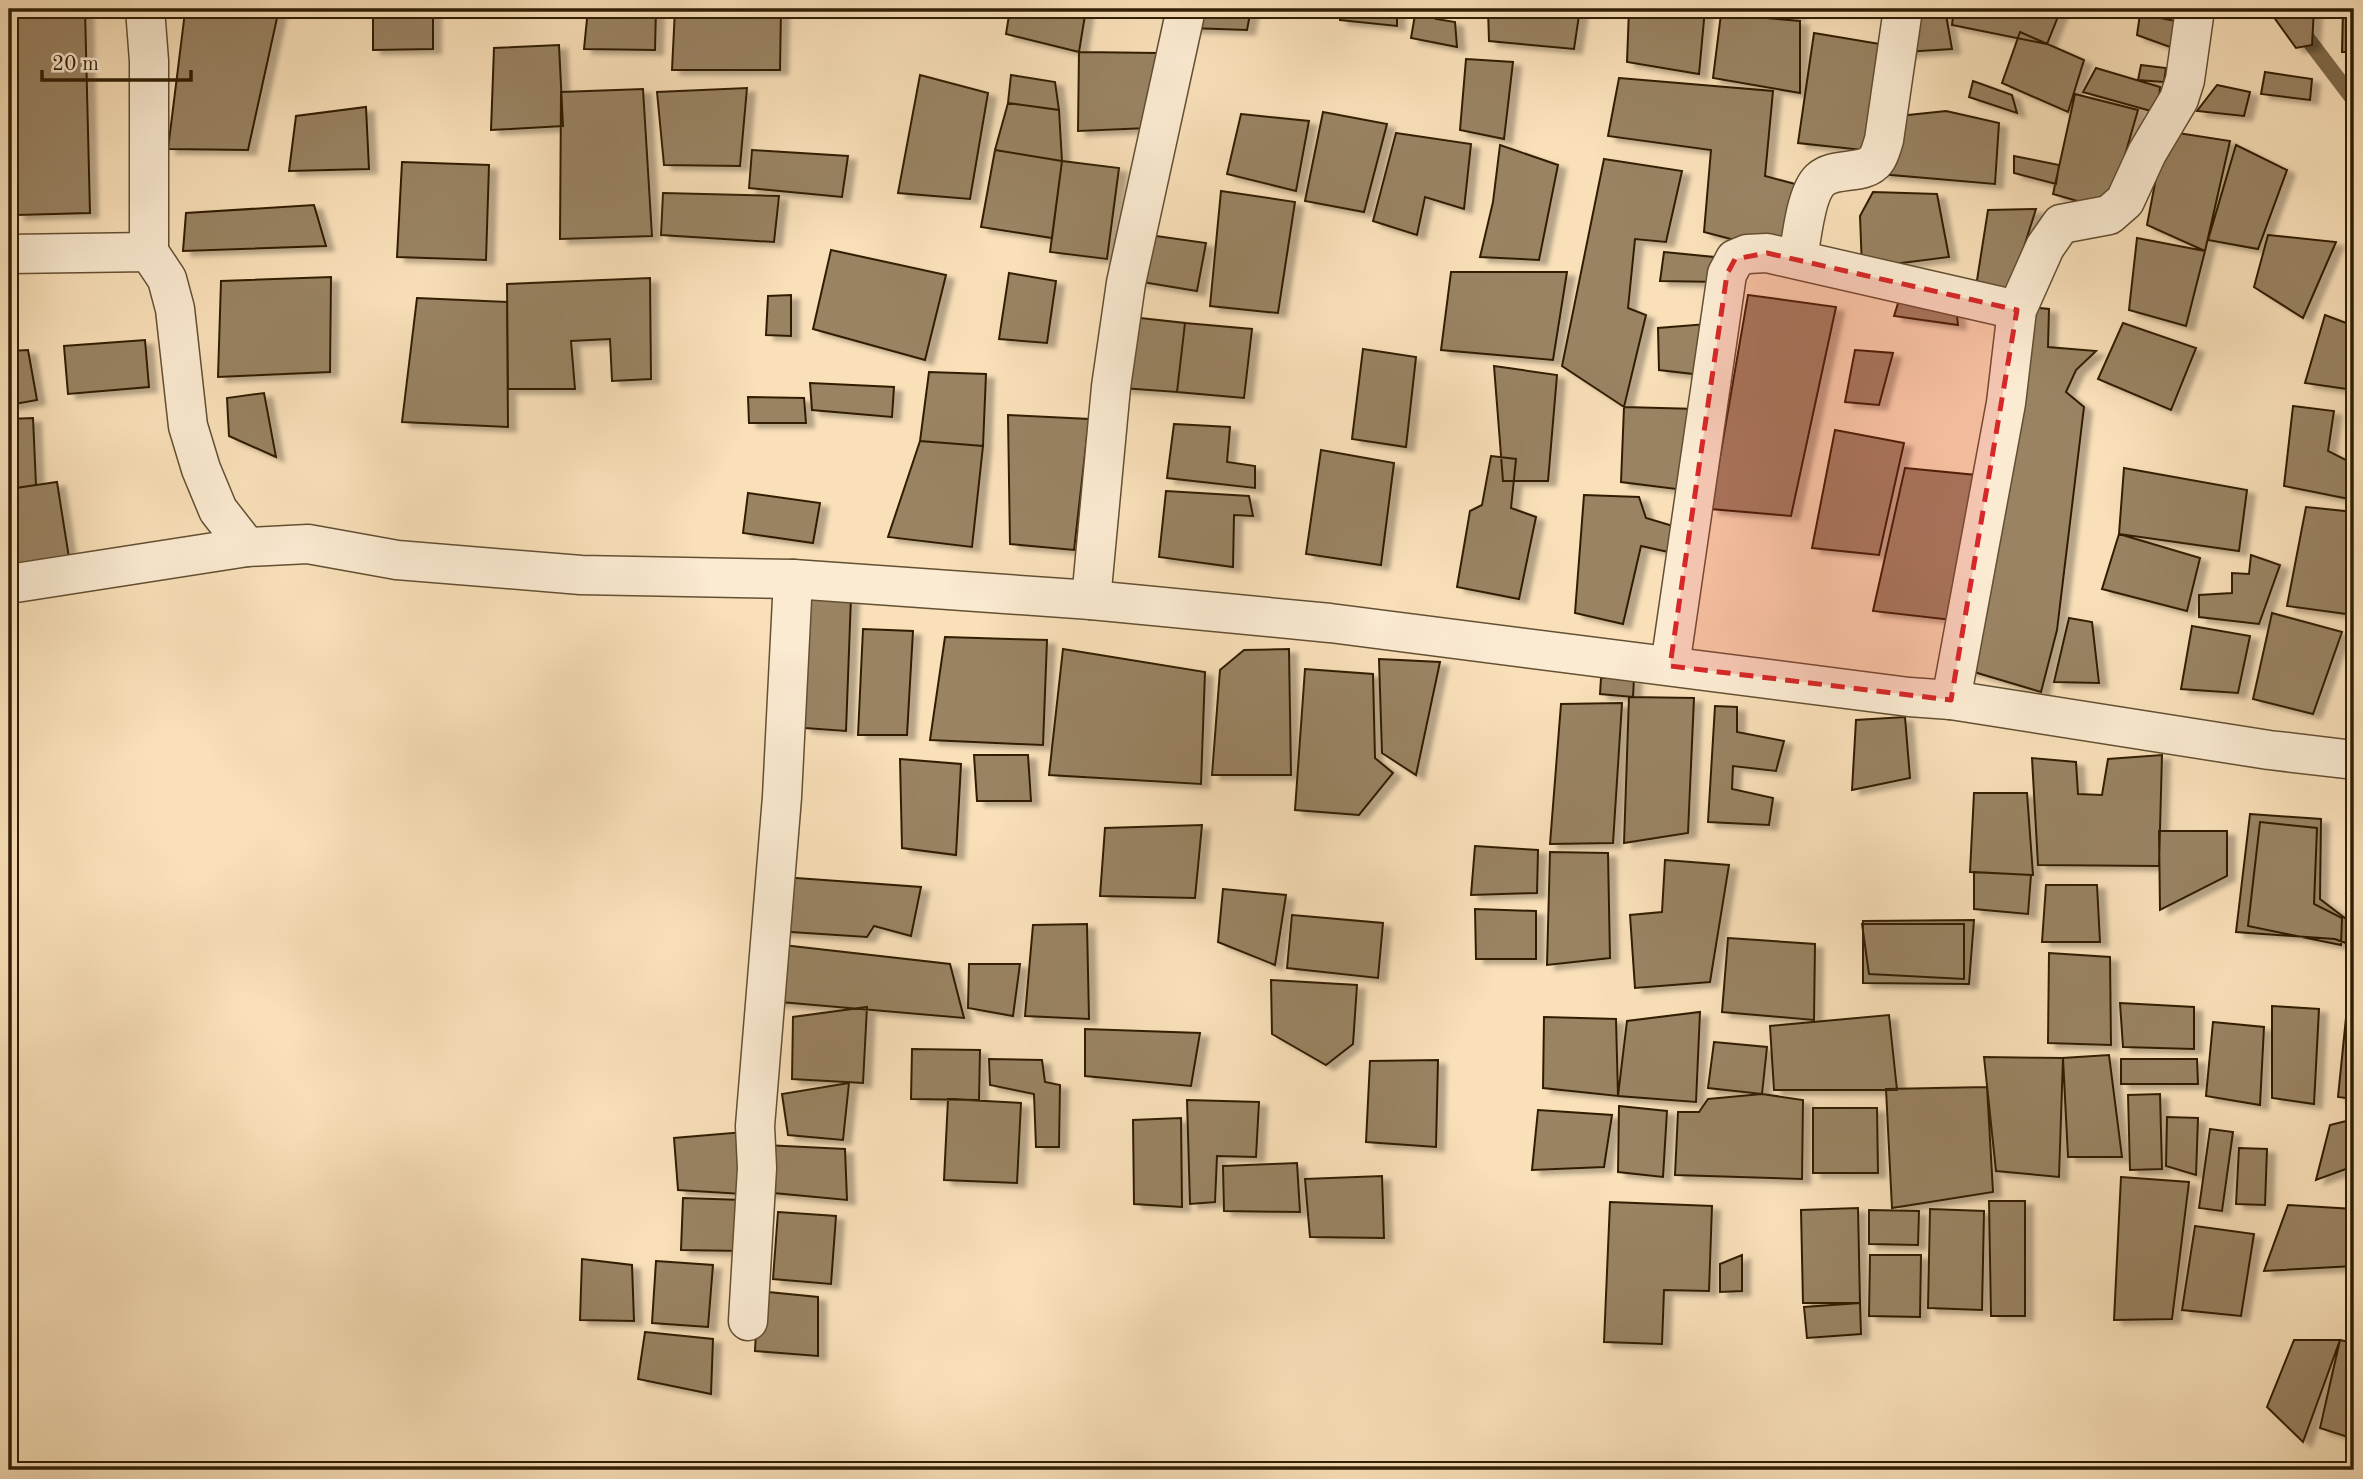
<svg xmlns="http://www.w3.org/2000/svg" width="2363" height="1479" font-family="'Old Standard TT',serif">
  <defs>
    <filter id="shadow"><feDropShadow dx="8" dy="4.5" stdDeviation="2" flood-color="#0004"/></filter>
  </defs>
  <rect width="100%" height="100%" fill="#f9e0b9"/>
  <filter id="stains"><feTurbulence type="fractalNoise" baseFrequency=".00286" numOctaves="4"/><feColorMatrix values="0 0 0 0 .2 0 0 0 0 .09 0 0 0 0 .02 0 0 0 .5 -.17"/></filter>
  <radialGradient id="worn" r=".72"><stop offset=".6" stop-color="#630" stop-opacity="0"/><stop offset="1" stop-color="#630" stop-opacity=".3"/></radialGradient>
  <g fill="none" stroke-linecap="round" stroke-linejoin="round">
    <path stroke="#806b4c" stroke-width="16" d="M2285,9L2354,100"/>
  </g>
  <path fill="#998363" stroke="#311f05" stroke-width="2" filter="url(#shadow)" d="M12,9H85L90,213L17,215Z
    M215,9H279L248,150L168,149L185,12Z
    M373,9H433V49L373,50Z
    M588,9H656L655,50L584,49Z
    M675,9H781L780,70H672Z
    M1010,9H1086L1079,52L1006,34Z
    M1196,9H1251L1247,30L1190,28Z
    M1339,9H1397V26L1340,20Z
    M1416,9H1436V19L1455,22L1457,47L1411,38Z
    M1488,9H1580L1574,49L1489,41Z
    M1629,9H1705L1699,74L1627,62Z
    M1746,9H1798L1797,15L1746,12Z
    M1827,9H1896V12Z
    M1904,9H1945L1952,49L1904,52Z
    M1954,9H2061L2047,44L1952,25Z
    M2268,9H2314L2312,45L2296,48Z
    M2343,9H2354V52H2342Z
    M1721,14L1800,21V93L1713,78Z
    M2140,14L2186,23L2181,51L2137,35Z
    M2020,32L2084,60L2068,112L2002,83Z
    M1814,33L1886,45L1872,151L1798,143Z
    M559,45L563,126L491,130L494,48Z
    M1079,52L1158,53L1148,128L1078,131Z
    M1466,59L1513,62L1504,139L1460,130Z
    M2141,65L2166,68L2164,82L2138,80Z
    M2096,68L2160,87L2158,113L2083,92Z
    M2265,72L2312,79L2310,100L2261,94Z
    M920,75L988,93L970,199L898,193Z
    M1011,75L1055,82L1059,110L1008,103Z
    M1619,78L1773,91L1765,176L1799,185L1788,254L1704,232L1711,150L1608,136Z
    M1973,81L2012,95L2017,113L1969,97Z
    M2217,85L2250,92L2244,116L2197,111Z
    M747,88L740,166L664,165L657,92Z
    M643,89L652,236L560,239L561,92Z
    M2075,94L2138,110L2109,210L2053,194Z
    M1008,103L1059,110L1062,161L995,150Z
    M366,107L369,169L289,171L296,116Z
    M1946,111L1999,123L1995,184L1880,174L1899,116Z
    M1323,112L1387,124L1364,212L1305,201Z
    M1241,114L1309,121L1296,191L1227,174Z
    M2165,131L2230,141L2205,251L2147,225Z
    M1396,133L1471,144L1464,209L1425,197L1417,235L1373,221Z
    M1500,145L1558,165L1539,260L1480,257L1493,202Z
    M2236,145L2287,170L2258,249L2208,240Z
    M752,150L848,156L842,197L749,188Z
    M995,150L1062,161L1052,238L981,227Z
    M2014,156L2059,165L2056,184L2014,173Z
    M1604,159L1682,171L1666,242L1635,239L1628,308L1646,315L1624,407L1562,366Z
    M1062,161L1119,168L1107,259L1050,252Z
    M402,162L489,165L486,260L397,257Z
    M1221,191L1295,202L1278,313L1210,306Z
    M1873,192L1937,194L1949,257L1862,268L1860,216Z
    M663,193L779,196L774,242L661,235Z
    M314,205L326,246L183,251L186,213Z
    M2036,209L2009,294L1975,293L1988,210Z
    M1149,235L1206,243L1197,291L1136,281Z
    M2268,235L2336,242L2303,318L2254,287Z
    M2137,238L2205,251L2186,326L2129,310Z
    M831,250L946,275L925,360L813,329Z
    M1664,252L1724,258L1721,282L1660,281Z
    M2354,260V293L2346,288Z
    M1451,272H1567L1553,360L1441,350Z
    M1009,273L1056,281L1047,343L999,339Z
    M331,277L330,372L218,377L221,281Z
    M650,278L651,379L612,381L610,339L571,341L575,389H508L507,284Z
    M1901,294L1955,298L1958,325L1894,316Z
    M791,295V336L766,335L768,296Z
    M1748,295L1836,307L1791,516L1711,509Z
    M417,298L507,302L508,427L402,422Z
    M2029,307L2049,309L2048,347L2096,351L2076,370L2066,392L2084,407L2057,630L2041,692L1964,669Z
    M2325,315L2354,326V390L2305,383Z
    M1131,317L1185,323L1177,392L1122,388Z
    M1185,323L1252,329L1244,398L1177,392Z
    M2123,323L2196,348L2171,410L2098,379Z
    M1707,324L1711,376L1659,370L1658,328Z
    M145,340L149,387L68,394L64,346Z
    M1363,349L1416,357L1406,447L1352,439Z
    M28,350L37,400L9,405V351Z
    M1855,350L1893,353L1879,405L1845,402Z
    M1494,366L1557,375L1548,481H1503Z
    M929,372L986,374L983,446L920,441Z
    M810,383L894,387L892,417L812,410Z
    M264,393L276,457L229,436L227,398Z
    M748,397L804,398L806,423H749Z
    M2293,406L2334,411L2328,451L2354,464V500L2284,486Z
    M1624,407L1697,409L1684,490L1621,482Z
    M1008,415L1089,419L1074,550L1010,544Z
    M33,418L36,485L9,489V419Z
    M1174,424L1230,427L1227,462L1255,466V488L1167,478Z
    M1835,430L1904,443L1879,555L1812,548Z
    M920,441L983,446L972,547L888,537Z
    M1321,450L1394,463L1381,565L1306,554Z
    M1491,456L1516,459L1511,508L1536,517L1519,599L1457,587L1470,511L1482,505Z
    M1905,468L1976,475L1952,620L1873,611Z
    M2124,468L2247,490L2239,551L2119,534Z
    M57,482L70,564L17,575L9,527V489Z
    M1166,491L1249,496L1253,516L1234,515L1233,567L1159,557Z
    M748,493L820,503L813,543L743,533Z
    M1584,495L1639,497L1646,518L1683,529L1682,555L1641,546L1623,624L1575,613Z
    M2306,507L2354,512V615L2287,606Z
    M2119,534L2200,558L2187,611L2102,589Z
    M2251,555L2280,565L2259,624L2199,617V595L2232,593V573L2249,574Z
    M797,593L851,597L846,731L805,728L791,707Z
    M2272,613L2342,632L2313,714L2253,699Z
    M2069,618L2092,622L2099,683L2054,682Z
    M2192,626L2250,636L2238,693L2181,689Z
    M863,629L913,631L907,735H858Z
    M945,637L1047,640L1043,745L930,740Z
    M1063,649L1205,672L1201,784L1049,775Z
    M1289,649L1291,775H1212L1220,670L1244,650Z
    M1379,659L1440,662L1416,775L1382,753Z
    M1305,669L1373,674L1375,758L1393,773L1359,815L1295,810Z
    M1601,678H1634L1633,697L1600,694Z
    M1629,697L1694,698L1688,833L1624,843Z
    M1622,703L1613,843L1550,844L1561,704Z
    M1715,706L1737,707V732L1784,741L1776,771L1733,766L1732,789L1773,798L1769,825L1708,822Z
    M1905,717L1910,778L1852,790L1856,720Z
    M974,755H1028L1031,801H977Z
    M2162,755L2159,866L2038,865L2032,758L2076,762L2078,794L2102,795L2108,759Z
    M900,759L961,764L956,855L902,848Z
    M1974,793H2027L2033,875L1970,872Z
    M2250,814L2321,819L2320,899L2354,925V946L2335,939L2236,932Z
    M2260,822L2317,828L2314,904L2342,918L2341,945L2248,926Z
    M1202,825L1195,898L1100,896L1105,828Z
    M2159,831H2227V876L2160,910Z
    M1475,846L1538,850L1537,893L1471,895Z
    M1550,852L1608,853L1610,958L1547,965Z
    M2354,858V893H2346Z
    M1665,860L1729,865L1710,982L1635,988L1630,915L1662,912Z
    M1974,872L2031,875L2028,914L1974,909Z
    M782,877L921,887L911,936L874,926L867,937L776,931Z
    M2046,885H2097L2100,942H2042Z
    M1223,889L1286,895L1275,965L1218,942Z
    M1475,909L1536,911V959H1476Z
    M1292,915L1383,923L1378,978L1287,968Z
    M1974,920L1969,984L1863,983V921Z
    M1087,924L1089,1019L1025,1016L1033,925Z
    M1862,924H1964V979L1869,974Z
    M1728,938L1815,944L1814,1020L1722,1012Z
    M774,944L950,964L964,1018L769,1001Z
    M2049,953L2110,957L2111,1045L2048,1043Z
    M969,964H1020L1013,1016L968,1008Z
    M1271,980L1357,985L1353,1044L1326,1065L1272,1034Z
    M2120,1003L2194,1007V1049L2123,1047Z
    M2272,1006L2319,1009L2314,1104L2272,1098Z
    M867,1007L863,1083L792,1079L793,1017Z
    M2347,1008L2354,1009V1099L2338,1097Z
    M1700,1012L1696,1102L1618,1096L1627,1021Z
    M1889,1015L1897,1090H1774L1770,1026Z
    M1544,1017L1616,1019L1618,1096L1543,1088Z
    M2213,1022L2264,1027L2260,1105L2206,1096Z
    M1085,1029L1200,1033L1191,1086L1085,1076Z
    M1714,1042L1767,1047L1762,1094L1708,1088Z
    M912,1049L980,1050L979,1100L911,1099Z
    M2109,1055L2122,1157H2068L2063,1058Z
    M1984,1057L2063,1058L2059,1177L1996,1171Z
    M989,1059L1042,1060L1045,1082L1060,1085L1059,1147H1036L1034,1094L990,1085Z
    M2121,1059H2197L2198,1084H2121Z
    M1438,1060L1436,1147L1366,1142L1370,1061Z
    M849,1083L843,1140L788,1135L782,1094Z
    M1987,1087L1993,1192L1892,1208L1886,1089Z
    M1762,1094L1803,1100L1802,1179L1675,1175L1678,1112H1699L1708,1099Z
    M2160,1094L2162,1169L2130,1170L2128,1095Z
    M948,1099L1021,1103L1017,1183L944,1180Z
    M1187,1100L1259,1102L1256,1157L1217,1156L1215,1202L1190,1204Z
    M1619,1106L1667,1111L1663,1177L1618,1172Z
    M1813,1108H1877L1878,1173H1813Z
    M1538,1110L1612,1115L1604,1167L1532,1170Z
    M2167,1117L2198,1118L2196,1175L2166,1166Z
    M1181,1118L1182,1207L1134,1204L1133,1120Z
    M2354,1119V1166L2316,1180L2330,1125Z
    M2210,1129L2233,1132L2222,1211L2199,1208Z
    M744,1132L743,1194L678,1190L674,1138Z
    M764,1145L845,1149L847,1200L763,1192Z
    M2239,1148L2267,1149L2265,1205L2236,1204Z
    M1297,1163L1300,1212L1224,1211L1223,1166Z
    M1382,1176L1384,1238L1310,1237L1305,1179Z
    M2121,1177L2189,1182L2172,1319L2114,1320Z
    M683,1198L743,1200L742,1251L681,1250Z
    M1989,1201H2025V1316H1991Z
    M1610,1202L1712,1206L1709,1291L1664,1290L1662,1344L1604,1342Z
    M2288,1205L2354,1209V1266L2264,1271Z
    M1858,1208L1860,1303H1803L1801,1210Z
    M1930,1209L1984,1211L1982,1310L1928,1308Z
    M1869,1210L1919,1211L1918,1245L1869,1244Z
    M778,1212L836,1216L831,1284L773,1279Z
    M2195,1226L2254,1234L2241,1316L2182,1310Z
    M1742,1255V1291L1720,1292V1264Z
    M1870,1255H1921L1920,1317L1869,1316Z
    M582,1259L632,1265L634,1321L580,1320Z
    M656,1261L713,1265L708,1327L652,1323Z
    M758,1291L818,1297V1356L755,1351Z
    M1860,1303L1861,1334L1807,1338L1804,1307Z
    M645,1332L713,1339L711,1394L638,1379Z
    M2294,1340H2340L2303,1442L2267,1407Z
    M2340,1340L2354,1343V1439L2320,1428Z"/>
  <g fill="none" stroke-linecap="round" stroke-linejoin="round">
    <defs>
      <path id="minor" d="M145,9L149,61V252
        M1798,260C1801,240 1806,193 1820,180C1835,166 1864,176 1876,160C1880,155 1882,146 1884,140L1903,9
        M9,584L247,547
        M1091,600L1111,387L1126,283L1186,9
        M1670,666L1727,274L1735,259L1747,254L1767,253L2017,310
        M1951,700L2006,403L2017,310L2045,247L2061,224L2109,215L2125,201L2147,153L2179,99L2185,80L2195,9
        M748,1321L757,1168L755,1126L782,797L793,579"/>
      <path id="tertiary" d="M9,254L149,252L167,279L175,309L188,426L201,469L218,510L247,547L308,544L397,560L581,575L793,579L1091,600L1330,623L1909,697L1951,700L2269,750L2354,760"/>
    </defs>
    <use href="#minor" stroke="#634f32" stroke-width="41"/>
    <use href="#tertiary" stroke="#634f32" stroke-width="41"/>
    <use href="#minor" stroke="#fbebd2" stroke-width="38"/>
    <use href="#tertiary" stroke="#fbebd2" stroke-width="38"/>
  </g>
  <path fill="#d62828" fill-opacity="0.2" stroke="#d62828" stroke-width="5" stroke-dasharray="14 9" stroke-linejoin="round" d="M1767,253L2017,310L1951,700L1670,666L1727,274L1735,259Z"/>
  <rect width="2363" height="1479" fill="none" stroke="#f9e0b9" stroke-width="35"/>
  <rect x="10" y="10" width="2342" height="1458" fill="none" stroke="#311f05" stroke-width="3.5"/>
  <rect x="18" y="18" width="2328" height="1444" fill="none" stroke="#311f05" stroke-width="2"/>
  <path d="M42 70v10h149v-10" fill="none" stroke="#311f05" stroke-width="3.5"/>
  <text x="52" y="70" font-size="21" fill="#311f05" stroke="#fbebd2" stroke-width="5" paint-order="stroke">20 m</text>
  <rect width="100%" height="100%" filter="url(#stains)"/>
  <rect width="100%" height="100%" fill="url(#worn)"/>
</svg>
